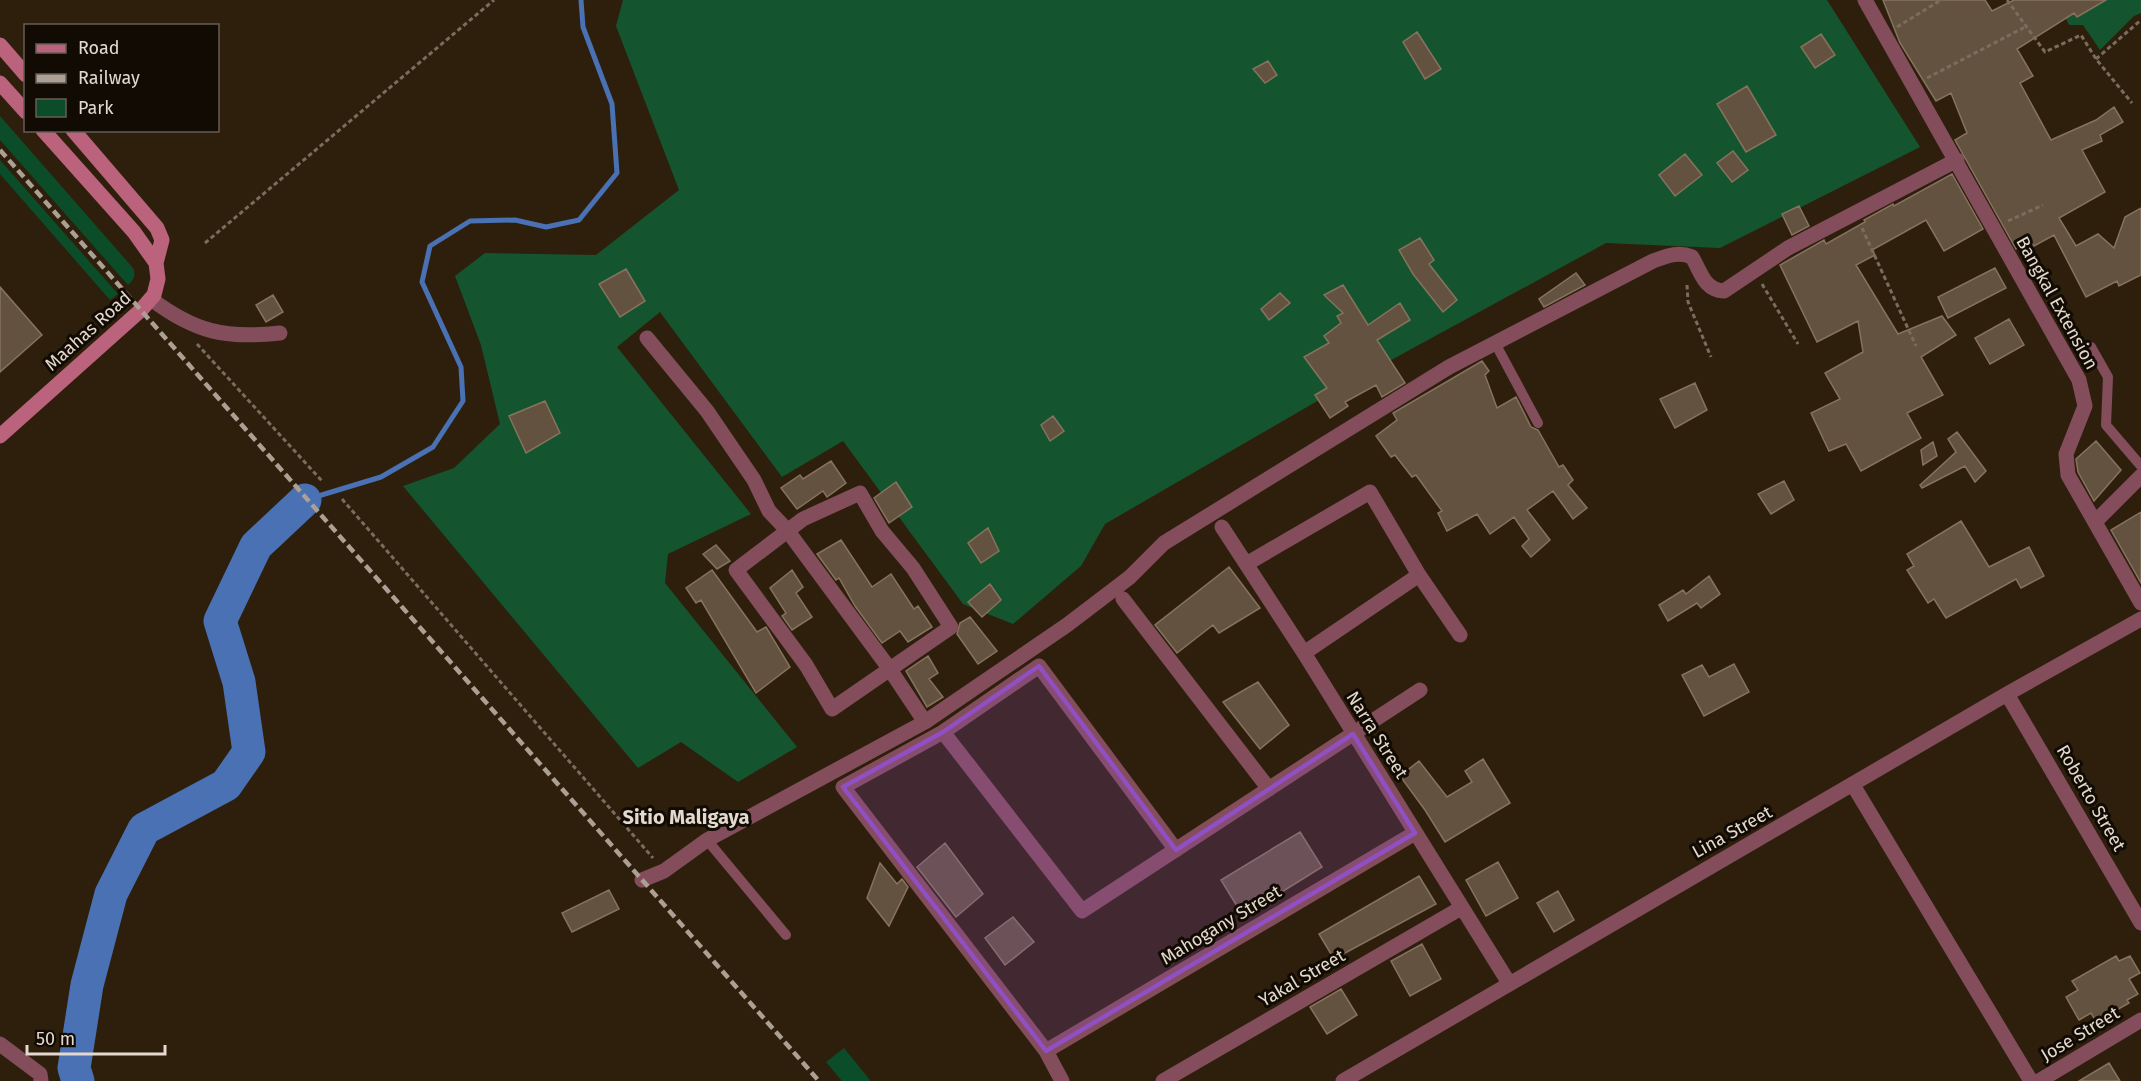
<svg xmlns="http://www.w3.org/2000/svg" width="2141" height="1081" font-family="'Fira Sans',sans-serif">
  <rect width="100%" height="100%" fill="#2e1f0d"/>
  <path fill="#0b4d29" d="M0,116L133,268C136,275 134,280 128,285L0,140Z
    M0,160L118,294L110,300L0,174Z
    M844,1048L870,1080L869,1081H842L826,1062Z"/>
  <path fill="#14552f" d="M623,0H1827L1920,147L1720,248L1606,243L1338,389L1105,524L1081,566L1013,624L963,604L843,441L782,477L660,312L617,347L751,514L668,554L665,583L797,747L738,782L681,742L638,768L403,486L454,468L500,424L481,345L455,276L485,253L596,255L679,190L616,26Z
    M2057,0H2141V13L2134,16L2100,50L2083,25H2069Z"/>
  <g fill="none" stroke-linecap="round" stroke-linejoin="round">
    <path stroke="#4971b3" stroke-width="5" d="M305,500L381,477L433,447L463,401L461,367L422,282L430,246L470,221L515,220L546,227L579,220L617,173L612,104L583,27L581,0"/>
    <path stroke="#4971b3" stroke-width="33" d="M78,1081L74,1068L87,985L111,894L144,829L226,785L249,752L239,682L220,621L256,546L305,500"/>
  </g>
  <path fill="#63523f" stroke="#86735f" stroke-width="1.5" d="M1883,0H1985L1992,11L2014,0H2106L2077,17L2074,13L2017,49L2033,76L2020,83L2051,140L2096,120L2114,107L2123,122L2100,135L2102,141L2082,150L2105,192L2059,218L2076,246L2098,234L2114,248L2125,217L2141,208V275L2119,286L2117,281L2086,297L2054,235L2034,246L2030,240L2016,249L1955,140L1967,133L1951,93L1936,101L1900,43Z
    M1417,32L1441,69L1425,79L1403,42Z
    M1821,34L1835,55L1815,68L1801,47Z
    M1268,61L1277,75L1265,83L1253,69Z
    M1747,86L1776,135L1746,152L1717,104Z
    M1733,151L1748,170L1732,182L1717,163Z
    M1685,154L1702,175L1675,196L1659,175Z
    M1952,174L1983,229L1944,251L1926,220L1872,250L1875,255L1856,265L1898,334L1942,316L1956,335L1921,357L1943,395L1907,413L1921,438L1861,471L1846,444L1829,451L1811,413L1840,399L1825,373L1863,352L1858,321L1817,342L1780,265L1824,240L1826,244L1865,222L1864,220L1893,204L1894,206Z
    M1799,206L1809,226L1792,235L1782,214Z
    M1420,238L1434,260L1429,264L1457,300L1443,312L1413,274L1399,250Z
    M1995,268L2006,288L1948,318L1938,297Z
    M626,269L645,301L620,317L599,284Z
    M1576,273L1585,285L1544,307L1539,299Z
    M1343,285L1368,325L1400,303L1410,320L1377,340L1405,383L1382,397L1376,385L1345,402L1348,406L1330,418L1315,395L1327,388L1304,357L1329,343L1324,336L1341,323L1337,316L1343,313L1324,295Z
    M0,287L42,335L0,372Z
    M1280,293L1290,303L1269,320L1261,309Z
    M273,295L283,312L266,322L256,305Z
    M2009,319L2024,345L1990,364L1975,338Z
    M1482,361L1489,371L1485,375L1497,408L1516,397L1531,427L1538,430L1559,467L1563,465L1573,480L1568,485L1587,508L1573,519L1553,491L1527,510L1550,540L1531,557L1522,546L1529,539L1514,517L1490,534L1477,514L1447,531L1438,513L1442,511L1416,475L1412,477L1395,455L1391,457L1376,436L1397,420L1393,413Z
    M1695,383L1707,410L1675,428L1660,399Z
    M545,401L560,433L526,453L509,416Z
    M1053,416L1064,431L1050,441L1041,425Z
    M1957,432L1986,471L1975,482L1965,466L1922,488L1920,485L1956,452L1948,439Z
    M2096,441L2121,470L2094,501L2078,472L2076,459Z
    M1933,442L1937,456L1923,465L1921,450Z
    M831,461L846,483L827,497L823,491L797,509L781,488L800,475L803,479Z
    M1784,481L1794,500L1771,514L1758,494Z
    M896,482L912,507L889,523L874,498Z
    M2141,512V583L2111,530Z
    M1961,521L1989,567L2029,547L2044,576L2021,588L2016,579L1946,618L1934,599L1928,603L1907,570L1914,566L1907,554Z
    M988,528L999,551L981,563L968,543Z
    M841,540L872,587L891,574L914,609L918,606L932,627L908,642L900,631L882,643L855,606L839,578L836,580L817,554Z
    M716,545L730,561L717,569L703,554Z
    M1229,567L1260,608L1219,633L1213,625L1177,653L1155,625Z
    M712,570L757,632L766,627L790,667L756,693L701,600L696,603L686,588Z
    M792,570L803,587L796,593L812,617L792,630L782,616L786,613L770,588Z
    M1709,576L1720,594L1701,608L1697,603L1668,621L1659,605L1683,590L1686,594Z
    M990,584L1001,600L982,617L968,602Z
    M970,617L997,651L978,664L957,634L960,623Z
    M928,656L938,673L929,679L943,697L927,707L906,671Z
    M1734,664L1749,692L1704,716L1682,675L1702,665L1709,677Z
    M1258,682L1289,725L1260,749L1223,702Z
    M1483,759L1510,803L1445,842L1425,810L1400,776L1419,761L1447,797L1472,782L1465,771Z
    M1300,832L1322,867L1243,916L1221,880Z
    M945,843L983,894L956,917L917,867Z
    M1498,862L1518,898L1486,916L1466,880Z
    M880,863L897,884L902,879L908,887L889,926L867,898Z
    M1419,876L1436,904L1334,959L1319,934Z
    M609,890L619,909L572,932L562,913Z
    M1558,891L1574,920L1554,932L1537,903Z
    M1013,917L1034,942L1005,965L985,938Z
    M1422,944L1441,979L1410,996L1391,961Z
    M2116,956L2119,961L2130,956L2140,973L2129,979L2138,994L2127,1000L2129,1003L2108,1015L2107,1013L2095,1020L2091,1013L2079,1020L2066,997L2078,990L2072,981Z
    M1341,989L1357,1015L1327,1034L1310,1007Z
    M2109,1063L2120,1081H2079Z"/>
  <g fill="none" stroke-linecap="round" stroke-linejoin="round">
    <path stroke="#7a6d5e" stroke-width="3" stroke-dasharray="4.5 3" stroke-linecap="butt" d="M2007,0L2045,52L2081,35L2096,59L2132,103
      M1897,27L1941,0
      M2096,59L2141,20
      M1927,78L2027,26
      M2008,221L2043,205
      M1862,228L1916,346
      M205,243L494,0
      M1762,284L1798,344
      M1687,285L1688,302L1711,357
      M197,344L322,481
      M342,499L653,858"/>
    <path stroke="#844d5c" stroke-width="10" d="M1495,343L1538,423
      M2091,347L2108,377L2106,425L2141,466
      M707,840L786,935"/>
    <path stroke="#844d5c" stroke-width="15" d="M1865,0L2079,380L2085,406L2066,454L2068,475L2141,603
      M151,299C195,332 225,339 280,333
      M647,338L707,411L754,480L769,511L787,530L889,668L925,722
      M860,493L882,531L913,568L951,627L832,709L806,665L736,570L803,519Z
      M2095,522L2141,476
      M1222,527L1304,653L1509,983
      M1248,563L1370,492L1419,575L1460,635
      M1123,599L1269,789
      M1304,653L1419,575
      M2007,694L2141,923
      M943,732L1082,911L1420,690
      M1853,785L2031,1081
      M642,880L664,871L707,840L925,722L1067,625L1130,577L1164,543L1449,367L1653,261C1667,256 1678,251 1692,257C1701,272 1704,290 1724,291L1788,248L1957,160
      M0,1044L40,1074L41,1081
      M1046,1051L1415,833
      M1062,1081L1046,1051L843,787L943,732L1039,666L1176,850
      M1163,1081L1461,908
      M1343,1081L2007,694L2141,619
      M2039,1081L2141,1020"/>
    <path stroke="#bb627d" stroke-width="15" d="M0,45L26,75
      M0,83L26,112
      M73,130L157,228L162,240L156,263
      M0,436L141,310L154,295L158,279L156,263L134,232L43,130"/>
    <path stroke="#aba093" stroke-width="4.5" stroke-dasharray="9 4.5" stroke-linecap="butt" d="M0,150L819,1081"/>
  </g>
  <path fill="#904fc2" fill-opacity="0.2" stroke="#904fc2" stroke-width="4.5" stroke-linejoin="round" d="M1039,666L1176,850L1353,734L1415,833L1046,1051L843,787L943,732Z"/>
  <g text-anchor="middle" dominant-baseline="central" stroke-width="6" stroke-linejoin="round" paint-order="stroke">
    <g font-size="18" fill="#e3d9ce" stroke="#110b04">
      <text transform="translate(2057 303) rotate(61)">Bangkal Extension</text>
      <text transform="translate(88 331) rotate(-42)">Maahas Road</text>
      <text transform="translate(1377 735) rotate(58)">Narra Street</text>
      <text transform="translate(2091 798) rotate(60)">Roberto Street</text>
      <text transform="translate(1732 832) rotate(-29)">Lina Street</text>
      <text transform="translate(1221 925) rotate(-31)">Mahogany Street</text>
      <text transform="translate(1302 978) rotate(-30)">Yakal Street</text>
      <text transform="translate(2080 1034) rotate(-31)">Jose Street</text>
    </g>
    <g font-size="20" font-weight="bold" fill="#e3d9ce" stroke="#110b04">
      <text x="686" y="817">Sitio Maligaya</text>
    </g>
  </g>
  <rect x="24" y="24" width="195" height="108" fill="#110b04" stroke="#655d55" stroke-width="1.5"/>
  <rect x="36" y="44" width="30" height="9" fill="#bb627d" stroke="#655d55" stroke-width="1.5"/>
  <text x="78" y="54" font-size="18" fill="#e3d9ce">Road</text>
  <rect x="36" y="74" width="30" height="9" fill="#aba093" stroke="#655d55" stroke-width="1.5"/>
  <text x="78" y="84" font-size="18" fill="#e3d9ce">Railway</text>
  <rect x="36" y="99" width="30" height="18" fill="#0b4d29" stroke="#655d55" stroke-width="1.5"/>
  <text x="78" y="114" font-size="18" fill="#e3d9ce">Park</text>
  <path d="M27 1045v9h138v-9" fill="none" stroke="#e3d9ce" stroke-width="3"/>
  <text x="36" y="1045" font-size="18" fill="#e3d9ce" stroke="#110b04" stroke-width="4.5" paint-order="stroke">50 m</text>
</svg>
